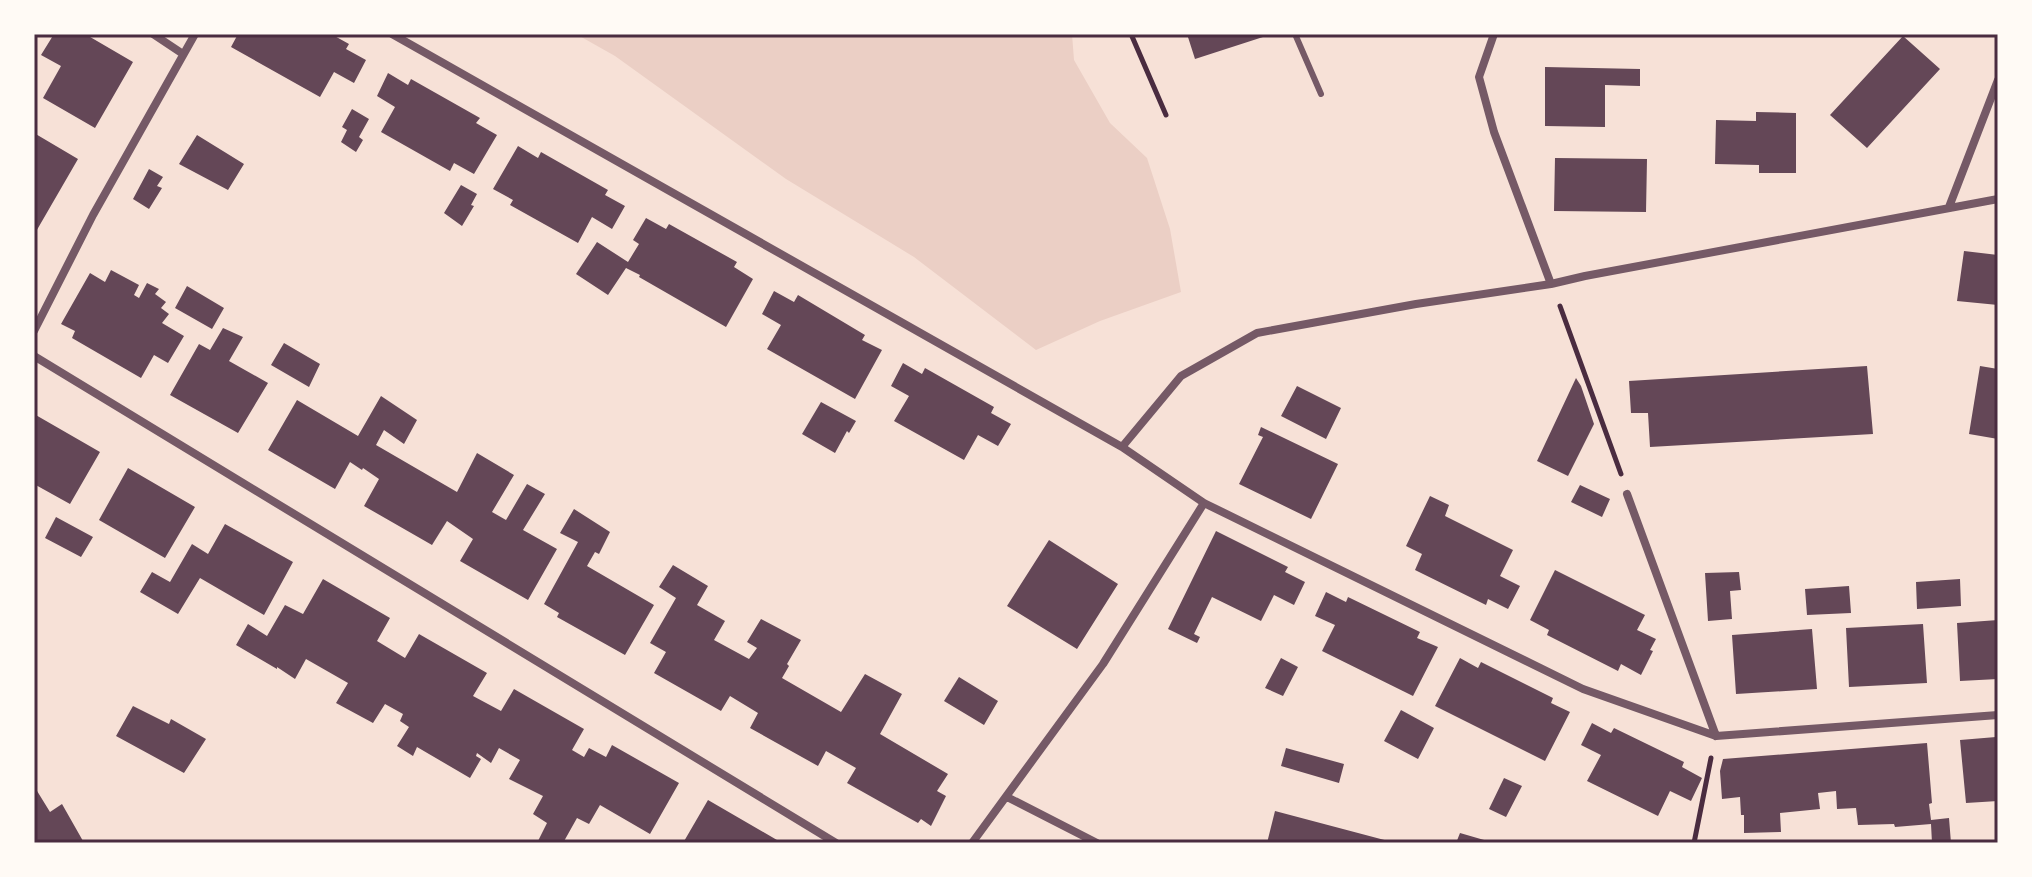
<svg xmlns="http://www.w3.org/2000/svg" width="2032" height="877" font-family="Spectral,serif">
  <rect width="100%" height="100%" fill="#f7e1d7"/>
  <path fill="#ebcfc5" d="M576,34H1072L1074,60L1110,123L1147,158L1170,229L1181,292L1100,321L1036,350L914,257L786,179L615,56Z"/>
  <path fill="#644757" d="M54,34H85L133,62L95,128L43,98L61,66L41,55Z
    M238,34H331L349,44L346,49L366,60L354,83L334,72L320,97L231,47Z
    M1187,34H1262L1263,37L1195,59Z
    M1903,36L1940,69L1867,148L1830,115Z
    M1545,67L1640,69V86L1605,85V127L1545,126Z
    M388,73L408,85L411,79L480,118L476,123L497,135L474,174L454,163L450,171L381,132L395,107L377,96Z
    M352,109L369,119L359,137L363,140L356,152L341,142L347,130L342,127Z
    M1756,112L1796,113V173H1759V165L1715,164L1716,120L1756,121Z
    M34,133L78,159L34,235Z
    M197,135L244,164L228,190L179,164Z
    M518,146L538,158L541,152L608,190L605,195L625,206L612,229L592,217L578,243L510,205L513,200L493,189Z
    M1555,158L1647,159L1646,212L1554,211Z
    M149,169L163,177L157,186L162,188L149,209L133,199Z
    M461,185L477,194L471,205L474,206L462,226L444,213Z
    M646,218L666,229L669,224L737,262L734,267L753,279L726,327L639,277L640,275L626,268L608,295L576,274L597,242L628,262L639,244L633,240Z
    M1964,251L1998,255V305L1957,301Z
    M111,270L139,285L134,295L139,298L147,283L159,289L155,294L166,302L161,308L169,314L162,323L184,336L168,363L154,355L141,378L72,338L75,331L61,324L90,273L105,282Z
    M187,286L224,308L212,329L175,308Z
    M774,291L794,302L798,295L865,335L862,340L882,350L855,399L767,349L781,325L762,314Z
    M223,328L243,337L229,361L268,383L238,433L170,395L199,344L210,350Z
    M284,343L320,364L309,387L271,365Z
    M903,363L922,374L925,368L994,407L991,413L1011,424L998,446L978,435L964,460L894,421L909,396L891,386Z
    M1867,366L1873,434L1650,447L1648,413H1631L1629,381Z
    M1980,366L1998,369V439L1969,434Z
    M1576,378L1581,386L1594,424L1568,476L1537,461Z
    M1297,386L1341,408L1326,439L1281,416Z
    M381,396L417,420L404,444L384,430L376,445L457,492L477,453L514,475L492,512L506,520L527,484L545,494L523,530L557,549L528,600L460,561L473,539L447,521L432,545L364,506L379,479L363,468L362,470L350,462L335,489L268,450L297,400L358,436Z
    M821,402L856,421L849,433L847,431L835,453L802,434Z
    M34,414L100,452L70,504L34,484Z
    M1261,427L1338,464L1311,519L1239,484L1263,437L1258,435Z
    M128,468L195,507L165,558L99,520Z
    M1580,485L1610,499L1602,517L1571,502Z
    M1430,496L1449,505L1445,516L1513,550L1500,576L1520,586L1508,609L1488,599L1486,605L1415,570L1422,554L1406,546Z
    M574,509L610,532L599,554L595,552L587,566L654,605L625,655L557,617L559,613L544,604L578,542L560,533Z
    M56,517L93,537L81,557L45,538Z
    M225,524L293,562L264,615L200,578L178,614L140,592L152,572L170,582L192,544L208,554Z
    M1216,531L1288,567L1285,572L1305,582L1294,605L1274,595L1261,621L1212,597L1194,634L1200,637L1197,643L1168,629Z
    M1049,540L1118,584L1077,649L1007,606Z
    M673,565L708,586L697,605L725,621L714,640L749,659L757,648L747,642L761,619L801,640L787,664L789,666L782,678L841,712L865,674L902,694L880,734L948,774L937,791L946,796L931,826L921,819L918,823L847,783L856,768L826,751L818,766L750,728L758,713L730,696L721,711L654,673L666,652L650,643L676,598L659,587Z
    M1555,570L1645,615L1637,630L1656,639L1650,650L1653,651L1641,675L1621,664L1618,671L1547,635L1549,630L1530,620Z
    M1739,572L1741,590L1730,591L1732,619L1708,621L1705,573Z
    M323,579L390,618L377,641L405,658L419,634L487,673L473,696L501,711L514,689L584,729L572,750L584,757L589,748L606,757L612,745L679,783L650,834L600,805L589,824L577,818L563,843H537L547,823L533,814L543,796L509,779L520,760L499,748L491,763L477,753L476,756L481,759L470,778L417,747L413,756L397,746L409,727L400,721L403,714L385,704L373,723L336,703L348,683L306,659L295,679L277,667V669L236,645L248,624L267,636L285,605L303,614Z
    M1960,579L1961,606L1917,609L1916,582Z
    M1849,586L1851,613L1807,615L1805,589Z
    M1326,592L1346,602L1348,597L1420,632L1417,638L1438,647L1413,696L1322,651L1335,625L1315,616Z
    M1998,620V679L1960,681L1957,623Z
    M1923,624L1927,683L1849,687L1846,628Z
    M1812,629L1817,689L1736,694L1732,635Z
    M1281,658L1298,667L1283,696L1265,688Z
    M1460,658L1478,668L1481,662L1553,698L1551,703L1570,712L1545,761L1435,706Z
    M959,677L998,701L984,725L944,701Z
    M133,706L169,724L171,719L206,739L184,773L116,736Z
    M1401,710L1434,728L1418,759L1384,741Z
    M1592,723L1611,733L1614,728L1684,762L1682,767L1702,778L1691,801L1670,791L1658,816L1587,781L1601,755L1581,745Z
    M1996,737H1998V801L1966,803L1960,740Z
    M1927,743L1932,803L1929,804L1931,820L1949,818L1951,843H1932L1931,824L1895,827L1894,824L1858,825L1856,808L1837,809L1836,791L1818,793L1820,809L1780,813L1781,832L1744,833V815H1741L1740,797L1722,799L1720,771L1723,759Z
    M1286,748L1344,764L1339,783L1281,766Z
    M1504,778L1522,786L1506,817L1489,809Z
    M34,786L50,812L62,804L83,841L78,843H34Z
    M708,800L777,840L775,843H683Z
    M1275,811L1392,842V843H1267Z
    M1460,833L1491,842V843H1456Z"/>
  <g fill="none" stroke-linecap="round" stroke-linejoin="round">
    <path stroke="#4a2c40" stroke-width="5" d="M1131,34L1166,115
      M1560,306L1621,474
      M1694,843L1711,758"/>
    <path stroke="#755966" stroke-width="6" d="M1295,34L1321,94"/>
    <path stroke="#755966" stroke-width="8" d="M153,34L183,54
      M392,34L1122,447L1204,503L1583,689L1716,736L1998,715
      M1494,34L1479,77L1494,132L1551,284
      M1949,207L1998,80
      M34,331L93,215L195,34
      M34,356L836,843
      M1122,447L1181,376L1257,333L1416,304L1551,284L1585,276L1998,199
      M1627,494L1716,736
      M1007,797L1097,843
      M972,843L1103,664L1204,503"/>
  </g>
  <rect width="2032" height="877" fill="none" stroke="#fffaf5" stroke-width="72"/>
  <rect x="36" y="36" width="1960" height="805" fill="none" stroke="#4a2c40" stroke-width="3"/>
</svg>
